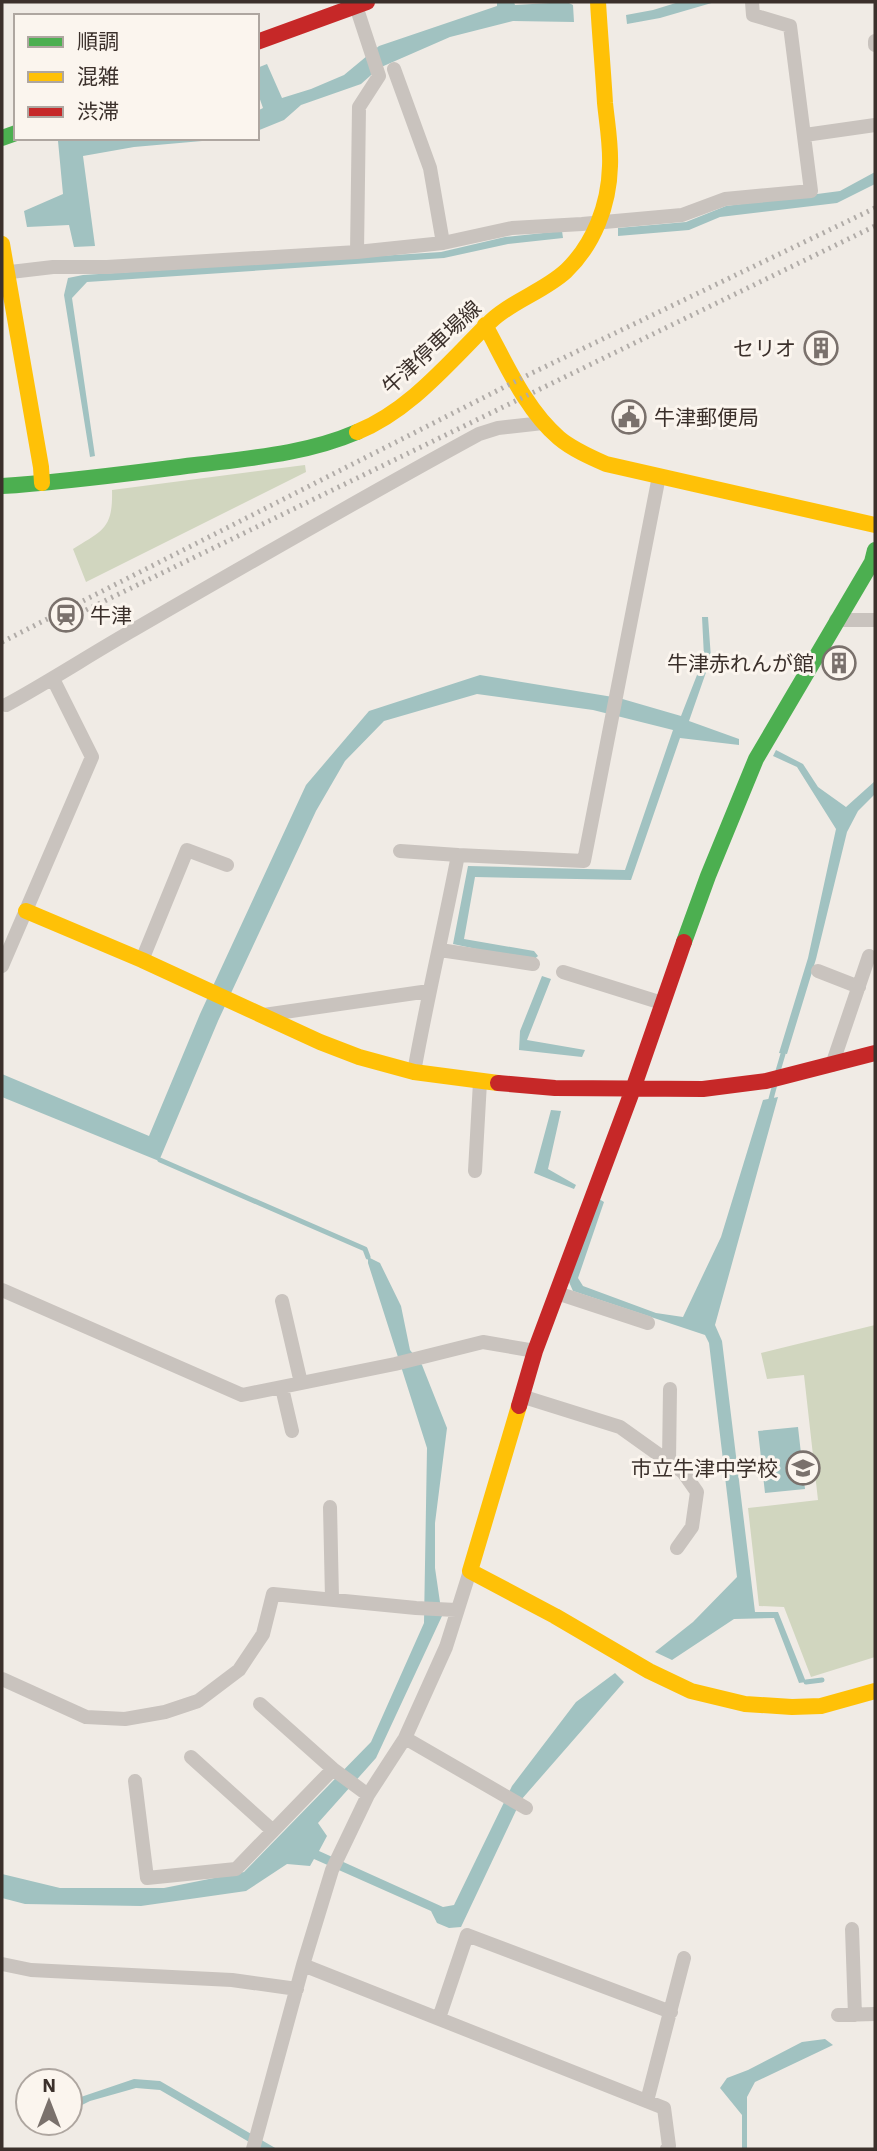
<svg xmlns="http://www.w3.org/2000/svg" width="877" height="2151" font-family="'IBM Plex Sans','Noto Sans JP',sans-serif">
  <rect width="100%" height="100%" fill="#f0ebe5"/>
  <path fill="#d1d6bf" d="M305,465L306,472L86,582L73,549C103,530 113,529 112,490Z
    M875,1325V1657L811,1677L784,1607L759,1606L748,1508L818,1500L804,1375L767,1379L761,1353Z"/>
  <path fill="#a1c2c1" d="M497,2H514L515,5L567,2L573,5L574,22L513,21L450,37L379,68L361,84L301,105L284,120L257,131V111L263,108L257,91V68L267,64L282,98L311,89L344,75L379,46L497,6Z
    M679,2H715L660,18L627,24L626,15L653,10Z
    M63,138H236L134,147L83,156L95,246L74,247L69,225L27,227L24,211L63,194L58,141Z
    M875,172V184L837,203L720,217L689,230L618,236V228L686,222L726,206L840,191Z
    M562,231L563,238L508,244L444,258L87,282L72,298L95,456L90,457L64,295L68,278L83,275L441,252L505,237Z
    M702,617H708L711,658L689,721L739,739V745L680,738L631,880L475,877L464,939L534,951L538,956L532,961L453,944L468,866L625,870L673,730L593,710L477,694L384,721L345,761L316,811L218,1021L159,1161L2,1097V1074L149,1136L200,1014L306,785L369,711L480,675L619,698L681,716L704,657Z
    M776,750L803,764L818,787L846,807L875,781V794L858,811L847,832L816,959L787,1054L779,1053L808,958L836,829L797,767L773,756Z
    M542,976L551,979L527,1040L585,1050L582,1057L519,1050L520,1031Z
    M778,1097L715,1325L722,1341L755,1612H778L806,1682L799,1683L774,1618L734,1619L672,1660L655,1652L693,1622L737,1577L709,1343L705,1335L573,1291L569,1282L599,1199L604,1202L578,1278L583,1286L656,1313L683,1317L721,1237L763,1100Z
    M551,1110L561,1111L548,1169L576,1185L574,1189L534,1173Z
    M368,1257L380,1263L401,1306L410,1350L422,1365L447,1428L435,1523V1568L442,1616L376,1758L318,1823L327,1836L319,1851L443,1907L454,1905L512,1786L576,1702L615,1673L624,1682L521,1800L461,1927L449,1928L437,1923L431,1911L314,1859L310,1866L287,1864L246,1891L141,1906L25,1904L2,1898V1874L60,1888H164L244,1872L371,1742L424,1623L427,1448L368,1263Z
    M798,1427L805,1489L765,1493L758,1431Z
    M825,2039L833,2045L755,2082L747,2097V2149H742V2115L720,2088L727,2078L748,2070L802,2042Z
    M134,2079L160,2081L277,2149H261L160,2090L136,2088L90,2101L70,2111V2101L72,2100Z"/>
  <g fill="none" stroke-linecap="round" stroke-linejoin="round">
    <path stroke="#a1c2c1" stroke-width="5" d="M778,1071L783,1054
      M771,1099L775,1084
      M160,1160L365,1249L368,1257
      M806,1682L822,1680"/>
    <path stroke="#c9c3be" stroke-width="14" d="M356,6L379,76L359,107L357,252
      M875,41V45
      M394,69L430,168L443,243
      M805,135L875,125
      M2,273L53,267H107L357,252L443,243L512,228L582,224L682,215L725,199L811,191L790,26L753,15L752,2
      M836,620H875
      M6,705C50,681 91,654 135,629C249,563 363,497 479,434L498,428L543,423
      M400,851L458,855
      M440,950L533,964
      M142,960L187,850L227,865
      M2,966L92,757L53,679
      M818,971L859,987
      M563,972L662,1003
      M264,1015L429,991
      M832,1065L869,956
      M414,1072C427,999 444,928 458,855L584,861L659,476
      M475,1171L480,1082
      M2,1290L242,1395L395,1364L483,1342L535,1351
      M557,1293L648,1323
      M282,1301L301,1383
      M282,1388L292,1431
      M521,1396L620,1427L683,1472L697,1492L692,1527L677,1548
      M669,1461L670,1389
      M330,1507L332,1598
      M2,1679L86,1717L125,1719L165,1712L198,1701L239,1670L263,1634L273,1594L416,1608L456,1610
      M260,1704L333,1769L368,1795
      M405,1738L526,1808
      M191,1757L273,1831
      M135,1781L147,1878L236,1869L333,1769
      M852,1929L855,2015
      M2,1964L31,1970L232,1980L297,1989
      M303,1965L664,2108L669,2146L667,2149
      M838,2015L875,2014
      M439,2018L467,1935L671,2012
      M647,2101L684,1958
      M253,2149L303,1965L332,1870L368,1795L405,1738L446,1647L470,1571"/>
    <path stroke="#4caf50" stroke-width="16" d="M2,138L16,133
      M2,486C67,482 130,473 195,465C250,458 306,454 357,432
      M684,942L708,876L756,759L872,562L875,550"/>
    <path stroke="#ffc107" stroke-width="16" d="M2,244L41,467L42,483
      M485,325C506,363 525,409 559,438C572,449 590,457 606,464L875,525
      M357,432C411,410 450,361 491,321C513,300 543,292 566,271C594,244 609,205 610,166C611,145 607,123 605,103C603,69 600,36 598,2
      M26,911L142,960L320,1042L359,1057L414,1072L498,1083
      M519,1406L470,1571L555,1616L649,1671L691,1691L745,1704L792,1707L821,1706L875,1691"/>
    <path stroke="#c62828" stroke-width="16" d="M257,42L367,2
      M498,1083L555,1088L703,1089L766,1081L875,1053
      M519,1406L535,1351L633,1089L684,942"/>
    <path stroke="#b1aca8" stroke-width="5" stroke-dasharray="2 5" stroke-linecap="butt" d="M86,610L875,226
      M2,642L532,373L875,208"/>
  </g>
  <defs>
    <symbol id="building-ring" viewBox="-11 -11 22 22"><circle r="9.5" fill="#fbf5ee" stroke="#7a716c" stroke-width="1.5"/><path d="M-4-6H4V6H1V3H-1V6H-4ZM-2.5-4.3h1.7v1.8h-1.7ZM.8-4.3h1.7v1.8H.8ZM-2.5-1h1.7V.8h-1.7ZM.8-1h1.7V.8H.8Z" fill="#7a716c"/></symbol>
    <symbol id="civic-ring" viewBox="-11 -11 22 22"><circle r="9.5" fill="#fbf5ee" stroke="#7a716c" stroke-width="1.5"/><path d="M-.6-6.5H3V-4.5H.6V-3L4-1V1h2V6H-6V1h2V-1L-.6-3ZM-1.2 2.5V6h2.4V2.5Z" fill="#7a716c"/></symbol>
    <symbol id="station-ring" viewBox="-11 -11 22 22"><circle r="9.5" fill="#fbf5ee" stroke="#7a716c" stroke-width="1.5"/><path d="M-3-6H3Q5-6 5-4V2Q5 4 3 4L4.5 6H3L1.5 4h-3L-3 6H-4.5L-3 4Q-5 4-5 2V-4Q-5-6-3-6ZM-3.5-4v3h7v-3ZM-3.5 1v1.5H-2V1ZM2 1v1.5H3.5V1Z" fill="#7a716c"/></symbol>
    <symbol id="school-ring" viewBox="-11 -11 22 22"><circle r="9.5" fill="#fbf5ee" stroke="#7a716c" stroke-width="1.5"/><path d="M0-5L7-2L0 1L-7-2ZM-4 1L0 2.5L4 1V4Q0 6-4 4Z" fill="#7a716c"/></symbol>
  </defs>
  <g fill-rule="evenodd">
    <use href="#building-ring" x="802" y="329" width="38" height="38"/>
    <use href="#civic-ring" x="610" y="398" width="38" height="38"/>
    <use href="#station-ring" x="47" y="596" width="38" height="38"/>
    <use href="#building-ring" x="820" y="644" width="38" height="38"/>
    <use href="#school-ring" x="784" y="1449" width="38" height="38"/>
  </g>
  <g text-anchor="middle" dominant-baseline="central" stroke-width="6" stroke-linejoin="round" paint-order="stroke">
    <g font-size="21" fill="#3b302b" stroke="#fbf5ee">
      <text transform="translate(431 347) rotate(-43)">牛津停車場線</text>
    </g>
    <g font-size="21" fill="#3b302b" stroke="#fbf5ee" text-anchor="end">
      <text x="796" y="348">セリオ</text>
      <text x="654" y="417" text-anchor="start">牛津郵便局</text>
      <text x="90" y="615" text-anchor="start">牛津</text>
      <text x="814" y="663">牛津赤れんが館</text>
      <text x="778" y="1468">市立牛津中学校</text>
    </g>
  </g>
  <rect width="877" height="2151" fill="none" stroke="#3b302b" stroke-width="7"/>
  <rect x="14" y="14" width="245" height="126" fill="#fbf5ee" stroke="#aea6a0" stroke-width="2"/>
  <rect x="28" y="37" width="35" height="10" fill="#4caf50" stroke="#aea6a0" stroke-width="2"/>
  <text x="77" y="49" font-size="21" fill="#3b302b">順調</text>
  <rect x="28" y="72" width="35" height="10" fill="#ffc107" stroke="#aea6a0" stroke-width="2"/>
  <text x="77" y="84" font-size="21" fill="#3b302b">混雑</text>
  <rect x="28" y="107" width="35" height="10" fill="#c62828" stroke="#aea6a0" stroke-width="2"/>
  <text x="77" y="119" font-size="21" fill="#3b302b">渋滞</text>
  <g transform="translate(49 2102)"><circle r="33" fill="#fbf5ee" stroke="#aea6a0" stroke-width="2"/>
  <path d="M0-5L12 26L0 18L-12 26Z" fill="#7a716c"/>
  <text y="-10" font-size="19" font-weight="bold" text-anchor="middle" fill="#3b302b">N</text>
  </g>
</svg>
